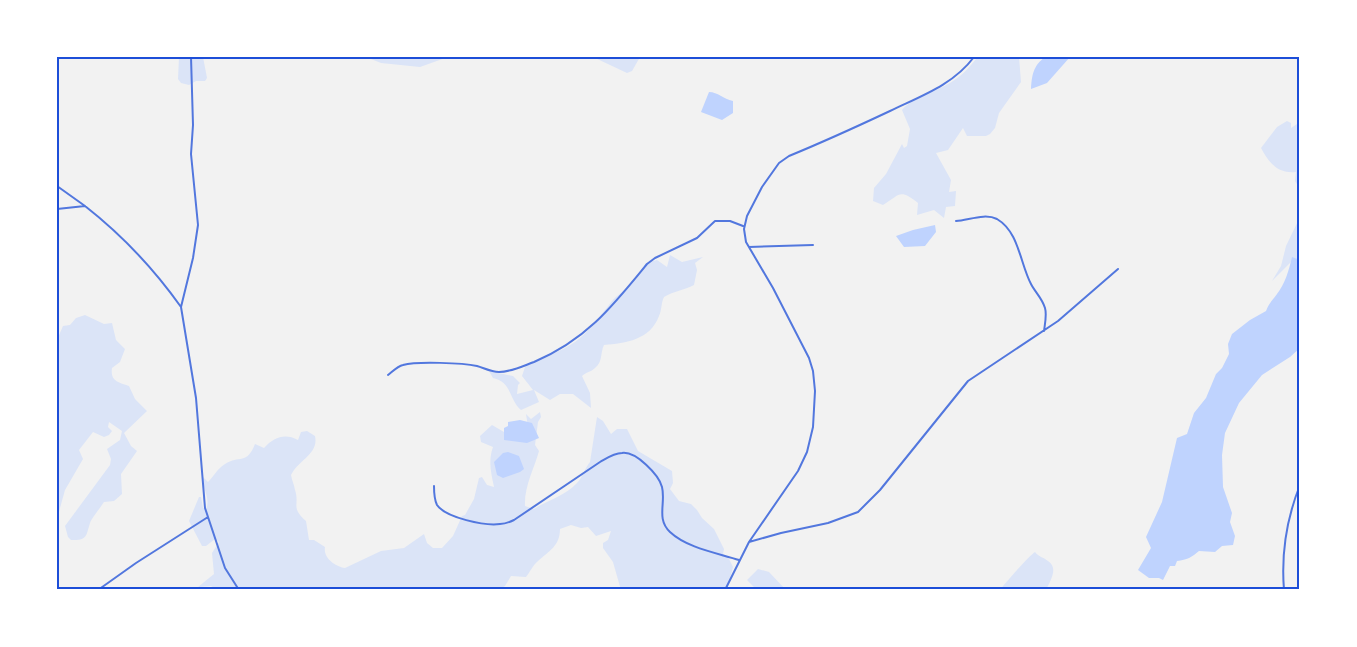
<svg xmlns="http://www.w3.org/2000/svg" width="1357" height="647" font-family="Signika,sans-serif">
  <rect width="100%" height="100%" fill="#f2f2f2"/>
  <path fill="#dbe4f7" d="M179,57H203L207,78L205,81H196L189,85L181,83L178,79Z
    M366,57H448L420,67L381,63Z
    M593,57H640L632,71L627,73Z
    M978,57H1019L1021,82L999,113L995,128L990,134L986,136H967L963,128L948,150L936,153L951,180L949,192L956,191L955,206L946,207L944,218L934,210L917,215L918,203C899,188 900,195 883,205L873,201L874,188L886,174L902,144L904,148L907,146L910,129L902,110C915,95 937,92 953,81C963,75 970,66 978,57Z
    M1287,121L1291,123V128L1300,122V189L1295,181L1296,172C1278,174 1269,163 1261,148L1277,127Z
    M1300,217V260L1291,262L1272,281L1281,266L1286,246Z
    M670,255L682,262L703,257L695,263L697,270L694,285C684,290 674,291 664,297C661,303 662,309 659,316C650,340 626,343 604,345C600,353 603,362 595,368C591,372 586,372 582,376L590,393L591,408L573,394H560L550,400L534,390L539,402L521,410C509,400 512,382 493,378L489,371L513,376L520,383L518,385L517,394L533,390L522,376L525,367C541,357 559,353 575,342C589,332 598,318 609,305C614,297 623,292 629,286C636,279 640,270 646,263L657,260L667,267Z
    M85,315L104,324L112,323L116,340L125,349L120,362L112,368C110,381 118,382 129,386L135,399L147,411L124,433L131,446L137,451L121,474L122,494L114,501L104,502C101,507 91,519 90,523C86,536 87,541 71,540L68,537L65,526L110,465L111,459L107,449L120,440L122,431L109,422L108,427L112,431L109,435L104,437L93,432L79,450L83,459L65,490L57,519V340L63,326L70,325L76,318Z
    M540,412L541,417L538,422L535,445L539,451C534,469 524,487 525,506L534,509C548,500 565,496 577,483C583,477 584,469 590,462L597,417L603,421L611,434L617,429H627L638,451L672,471L673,483L670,489L679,501L691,504L697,510L702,518L714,529L724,549L723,554L729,559L733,567L727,590H621L613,562L603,548V543L608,540L611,531L596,536L588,527L581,528L571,525L560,529C560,546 549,551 538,561C533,565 530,572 526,577L511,576L505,586L498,590H218L211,586L198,587L214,574L212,553L219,542L215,539L206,546H202L189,521L199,497H201L203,508L206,509C211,498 202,488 202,476L208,482C214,476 218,468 225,464C239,455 247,465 255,444L264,448C274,437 285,433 298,440L301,432L307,431L315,436C319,454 298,460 291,475C292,481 294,484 295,490C300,505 290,507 306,521L309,540H314L325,547C323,558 335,566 345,568L381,551L404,548L424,534L427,543L433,548H442L453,536L462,516L465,515L474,499L479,478L482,477L487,485L494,487C491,473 488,461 493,447L481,442L480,436L492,425L504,432L528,427L526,414L531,419Z
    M1035,552C1039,557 1043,557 1048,561C1059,568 1050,581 1046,590H1000C1003,585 1031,554 1035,552Z
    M758,569L769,572L786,590H757L747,580Z"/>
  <path fill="#bfd3fe" d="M1045,57H1070L1047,83L1031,89C1032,75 1033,66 1045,57Z
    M709,92C718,92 723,99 733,101V113L722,120L701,112Z
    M935,225L936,232L925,246L904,247L896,236L913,230Z
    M1292,257L1300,260V348L1290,357L1262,375L1239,403L1225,433L1222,455L1223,487L1232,513L1230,522L1235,536L1233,545L1222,546L1215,552L1199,551C1192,557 1187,560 1177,561L1175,566H1170L1163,580L1159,578H1149L1138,570L1151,548L1146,537L1162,502L1177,438L1187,434L1194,413L1206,398L1216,374L1222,368L1229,354L1228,344L1232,334L1250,320L1266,311C1269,303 1272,301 1277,294C1285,284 1289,270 1292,257Z
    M520,420L532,423L539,438L527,443L504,440V428L508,426V422Z
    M508,452L519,456L524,469L520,472L503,478L497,475L494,462L503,453Z"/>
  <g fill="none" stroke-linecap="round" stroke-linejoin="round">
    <path stroke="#5277de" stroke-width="2" d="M191,57L193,125L191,154L198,225L193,258L181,307L196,398L205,508L225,568L239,590
      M57,186L85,206
      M57,209L85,206C122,235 154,269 181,307
      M956,221C969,220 985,213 997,219C1019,232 1020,263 1031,284C1035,292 1042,298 1045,308C1047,315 1045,323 1044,331
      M749,247L813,245
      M388,375C393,371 398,366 403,365C417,361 463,363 477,366C484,368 491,372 499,372C511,372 523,366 534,362C586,340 612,307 647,264L655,258L697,238L715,221H730L743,226
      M434,486C434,492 434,499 437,505C446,518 485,526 500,524C505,524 510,522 514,520L600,462C607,458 614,453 622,453C636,451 659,475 662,487C666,503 656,519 670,532C687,548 717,553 739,560
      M749,542L781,533L828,523L858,512L880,490L968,381L1058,321L1118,269
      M98,590L136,563L208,517
      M725,590L749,542L798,471L807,452L813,427L815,391L813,371L809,358L773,288L746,242L744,229L747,216L762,187L779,163L789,156C823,142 856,127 890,111C921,96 953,85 974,57
      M1284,590C1281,553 1286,520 1300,485"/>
  </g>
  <rect width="1357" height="647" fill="none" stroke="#ffffff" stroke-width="117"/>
  <rect x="58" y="58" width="1240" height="530" fill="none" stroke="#1d4ed8" stroke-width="2"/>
</svg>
